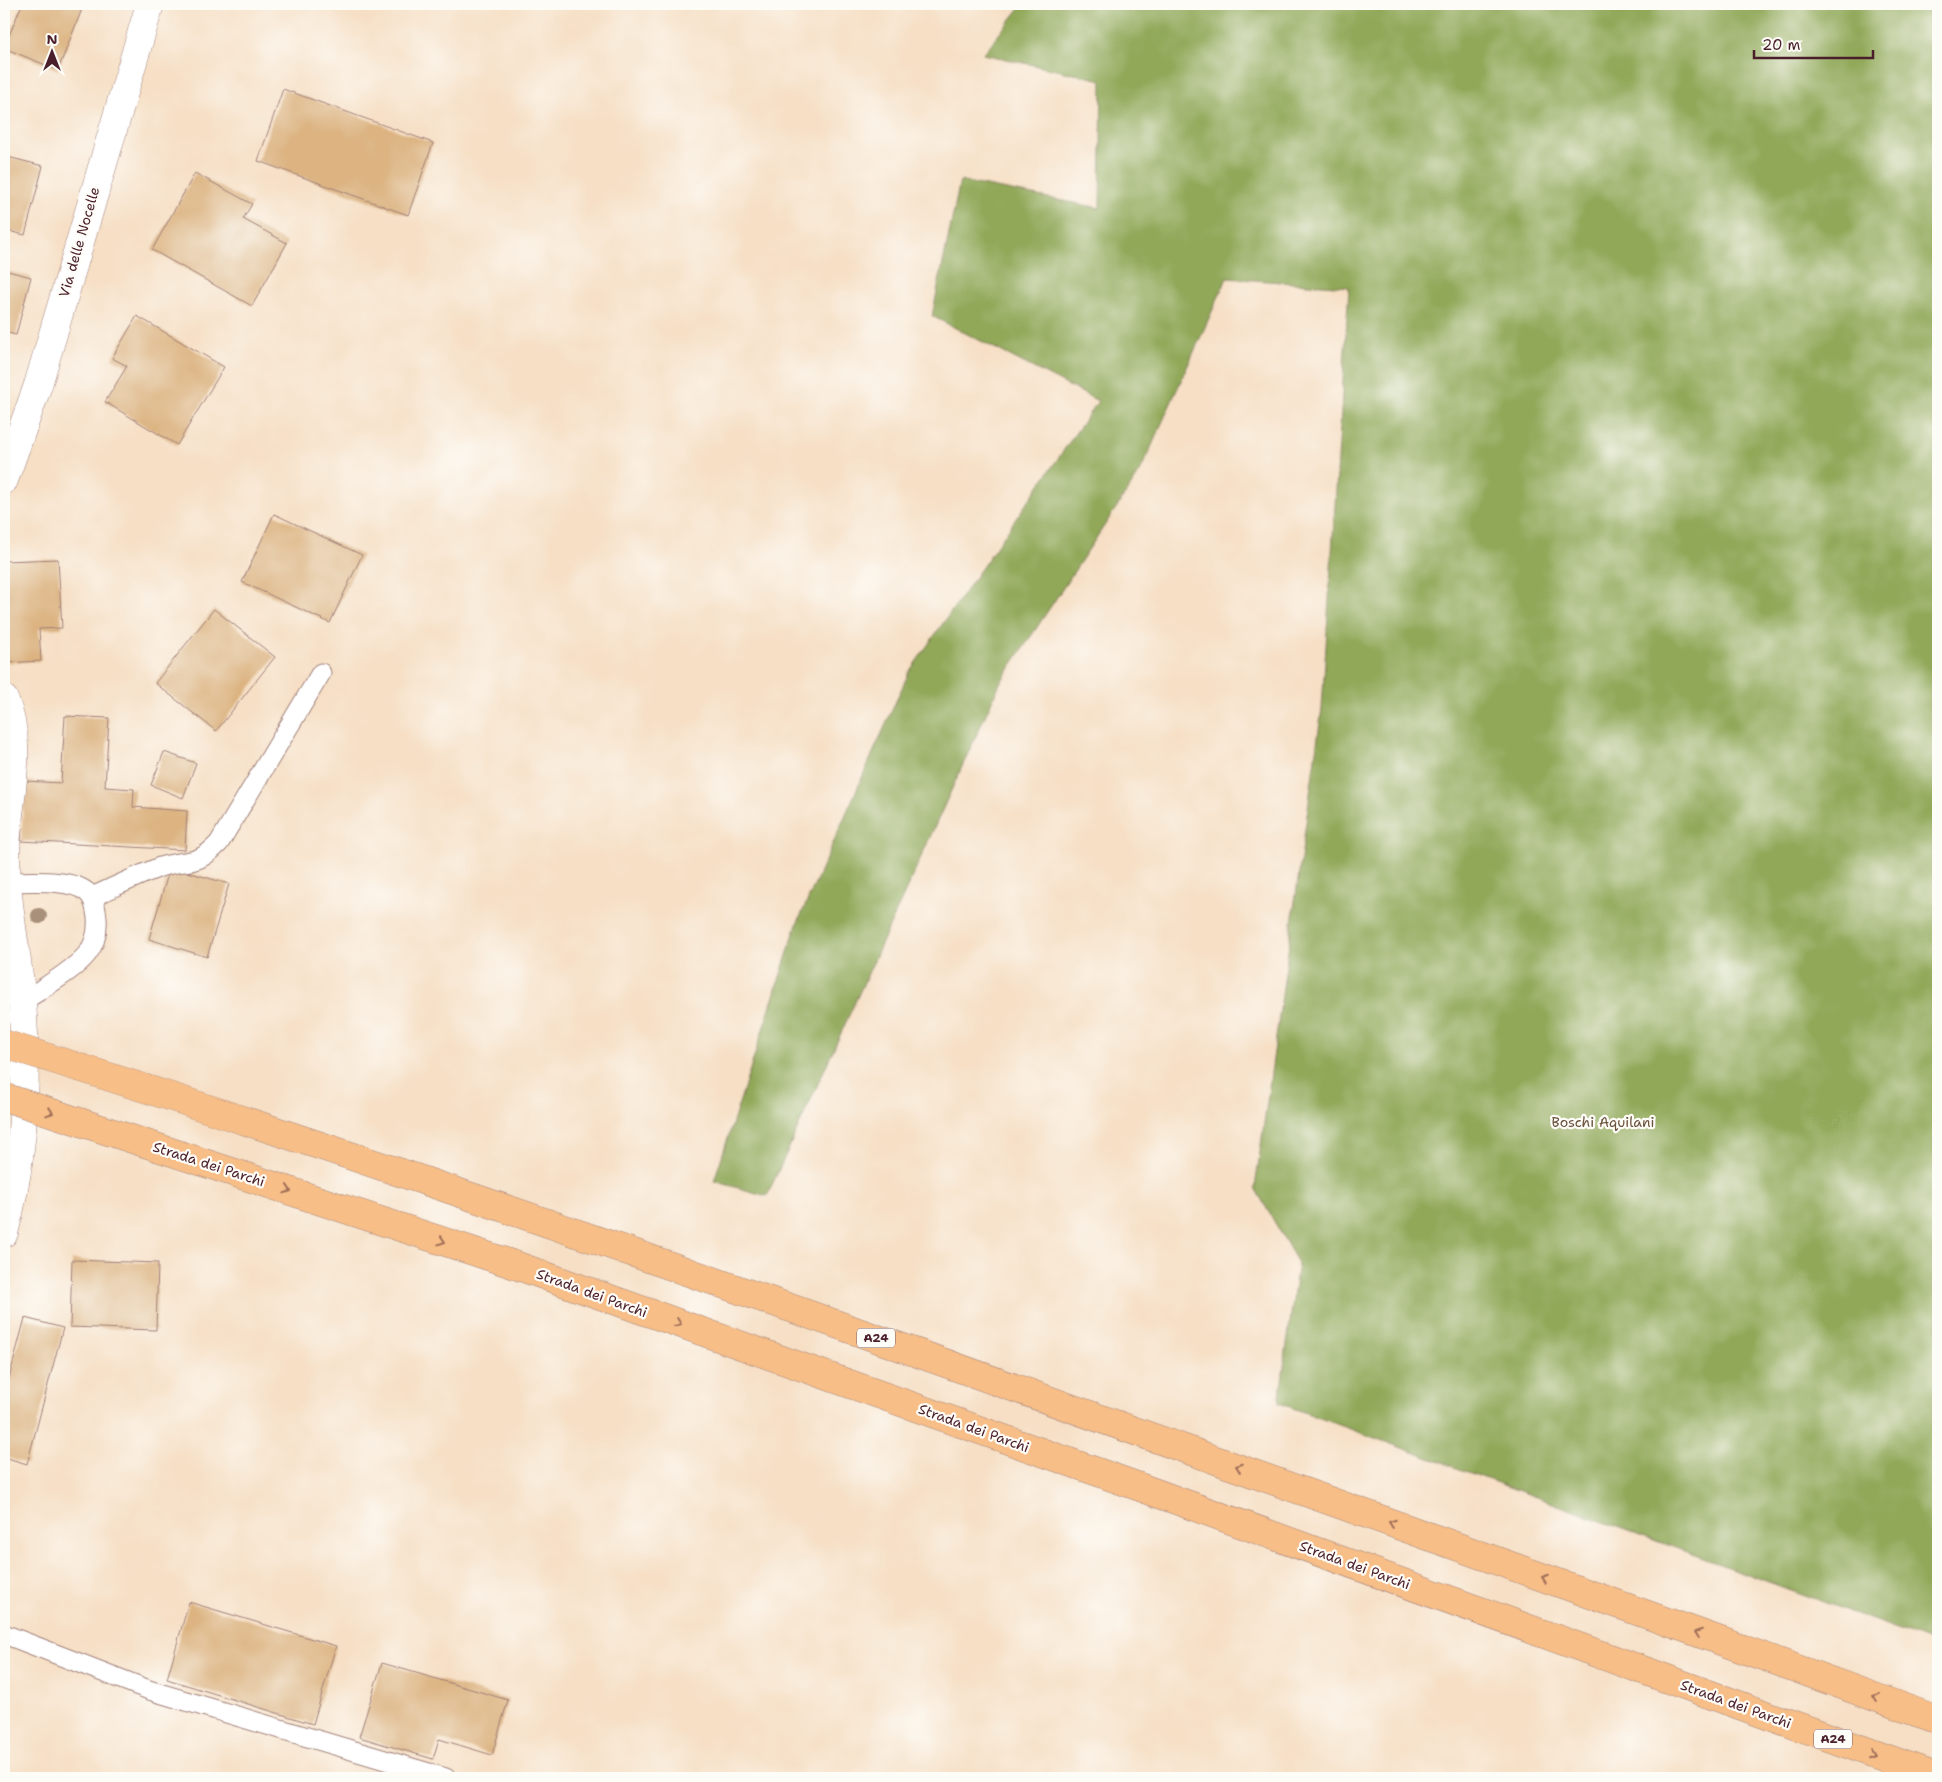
<svg xmlns="http://www.w3.org/2000/svg" width="1942" height="1782" font-family="'Shantell Sans',sans-serif">
  <rect width="100%" height="100%" fill="#fdfcf7"/>
  <filter id="ink" filterUnits="userSpaceOnUse"><feTurbulence type="fractalNoise" baseFrequency=".02" numOctaves="2"/><feDisplacementMap in="SourceGraphic" scale="10" xChannelSelector="R" yChannelSelector="G"/><feConvolveMatrix kernelMatrix="1 2 1 2 8 2 1 2 1" color-interpolation-filters="sRGB"/></filter>
  <filter id="wash" filterUnits="userSpaceOnUse"><feTurbulence type="fractalNoise" baseFrequency=".0096" numOctaves="4" result="noise"/><feDisplacementMap in="SourceGraphic" scale="20" xChannelSelector="R" yChannelSelector="G"/><feGaussianBlur stdDeviation="1.12" result="paint"/><feColorMatrix in="noise" values="0 0 0 0 0 0 0 0 0 0 0 0 0 0 0 0 0 1.4 0 .05"/><feComposite in="paint" operator="in"/></filter>
  <g filter="url(#wash)">
    <rect width="100%" height="100%" fill="#f6dfc5"/>
    <path fill="#90a859" stroke="#6d6442" d="M1023,4H1938V1644L1279,1403L1298,1263L1255,1188L1322,708L1349,287L1227,278L1140,472L1000,683L767,1196L714,1181L797,924L909,672L1098,401L932,316L960,181L1100,208L1102,80L983,54Z"/>
    <g id="blocks">
      <path fill="#dcb381" d="M22,4H84L58,70L4,48Z
        M283,89L433,143L408,215L258,161Z
        M4,156L43,166L25,235L4,230Z
        M195,173L252,204L243,219L287,243L252,306L152,250Z
        M4,270L31,277L16,335L4,332Z
        M137,316L224,367L177,445L105,402L127,366L112,358Z
        M274,514L362,555L330,623L242,582Z
        M58,559L62,628L39,629L41,661L4,663V561Z
        M214,609L275,657L216,731L155,683Z
        M65,716L109,718L105,787L134,789L133,807L187,811L185,850L21,841L25,781L61,783Z
        M164,752L196,763L183,798L151,785Z
        M170,867L229,884L207,957L149,939Z
        M72,1260L158,1263L156,1330L70,1327Z
        M25,1318L63,1328L27,1464L4,1457V1397Z
        M189,1602L336,1646L313,1724L167,1679Z
        M382,1663L508,1700L492,1755L439,1739L433,1759L359,1737Z"/>
    </g>
  </g>
  <g filter="url(#ink)">
    <use href="#blocks" fill-opacity="0" stroke="#a07f78" stroke-width="1"/>
    <g fill="none" stroke-linecap="round" stroke-linejoin="round">
      <defs>
        <path id="service" d="M7,882C28,882 73,878 88,893C95,899 96,910 97,918C98,931 95,944 87,954C76,968 54,981 39,991L31,996L21,998
          M92,897C114,887 137,876 160,867C188,858 195,868 219,843L321,673
          M4,1634L149,1690L446,1778"/>
        <path id="minor" d="M4,480L38,385L150,4
          M4,699C26,749 6,804 6,856C6,902 16,947 21,992C29,1073 25,1154 4,1233"/>
        <path id="motorway" d="M1743,1649L1938,1720
          M1728,1701L1938,1777"/>
      </defs>
      <use href="#service" stroke="#a07f78" stroke-width="21"/>
      <use href="#minor" stroke="#a07f78" stroke-width="29"/>
      <use href="#motorway" stroke="#a07f78" stroke-width="29"/>
      <use href="#service" stroke="#fff" stroke-width="19"/>
      <use href="#minor" stroke="#fff" stroke-width="28"/>
      <use href="#motorway" stroke="#f7be87" stroke-width="28"/>
      <defs>
        <path id="motorway-bridge" d="M4,1044C299,1135 590,1237 881,1340C1169,1442 1456,1546 1743,1649
          M4,1097L515,1265L1137,1486L1728,1701"/>
      </defs>
      <use href="#motorway-bridge" stroke="#a07f78" stroke-width="29" stroke-linecap="butt"/>
      <use href="#motorway-bridge" stroke="#f7be87" stroke-width="28"/>
    </g>
    <circle fill="#a9907a" cx="39" cy="916" r="8"/>
    <defs><path id="oneway-chevron" d="M-2-3.5L2.5 0L-2 3.5" fill="none" stroke-width="1.6" stroke-linecap="round" stroke-linejoin="round" transform="scale(1.25)"/></defs>
    <g stroke="#a06e59">
      <use href="#oneway-chevron" transform="translate(50 1112) rotate(18)"/>
      <use href="#oneway-chevron" transform="translate(288 1190) rotate(18)"/>
      <use href="#oneway-chevron" transform="translate(442 1241) rotate(18)"/>
      <use href="#oneway-chevron" transform="translate(678 1323) rotate(20)"/>
      <use href="#oneway-chevron" transform="translate(1239 1467) rotate(-160)"/>
      <use href="#oneway-chevron" transform="translate(1392 1523) rotate(-160)"/>
      <use href="#oneway-chevron" transform="translate(1545 1578) rotate(-160)"/>
      <use href="#oneway-chevron" transform="translate(1698 1633) rotate(-160)"/>
      <use href="#oneway-chevron" transform="translate(1876 1697) rotate(-160)"/>
      <use href="#oneway-chevron" transform="translate(1873 1754) rotate(20)"/>
    </g>
  </g>
  <g text-anchor="middle" dominant-baseline="central" stroke-width="4.5" stroke-linejoin="round" paint-order="stroke">
    <g fill="#fdfcf7" stroke="#806168" stroke-width="1">
      <rect x="857" y="1328.5" width="38" height="19" rx="4"/>
      <rect x="1814" y="1729.5" width="38" height="19" rx="4"/>
    </g>
    <g font-size="12" font-weight="bold" fill="#4a1f2b">
      <text x="876" y="1338">A24</text>
      <text x="1833" y="1739">A24</text>
    </g>
    <g font-size="14" fill="#4a1f2b" stroke="#fdfcf7">
      <text transform="translate(79 242) rotate(-74)">Via delle Nocelle</text>
      <text transform="translate(209 1164) rotate(18)">Strada dei Parchi</text>
      <text transform="translate(592 1293) rotate(20)">Strada dei Parchi</text>
      <text transform="translate(974 1428) rotate(20)">Strada dei Parchi</text>
      <text transform="translate(1355 1565) rotate(20)">Strada dei Parchi</text>
      <text transform="translate(1736 1704) rotate(20)">Strada dei Parchi</text>
    </g>
    <g font-size="14" fill="#6a503c" stroke="#fdfcf7">
      <text x="1603" y="1122">Boschi Aquilani</text>
    </g>
  </g>
  <rect width="1942" height="1782" fill="none" stroke="#fdfcf7" stroke-width="20"/>
  <g transform="translate(52 52)" stroke="#fdfcf7" stroke-width="4" paint-order="stroke">
  <path d="M0-4L9 19L0 12L-9 19Z" fill="#4a1f2b"/>
  <text y="-8" font-size="14" font-weight="bold" text-anchor="middle" fill="#4a1f2b">N</text>
  </g>
  <path d="M1754 50v8h119v-8" fill="none" stroke="#4a1f2b" stroke-width="2.5"/>
  <text x="1762" y="50" font-size="15" fill="#4a1f2b" stroke="#fdfcf7" stroke-width="4" paint-order="stroke">20 m</text>
</svg>
